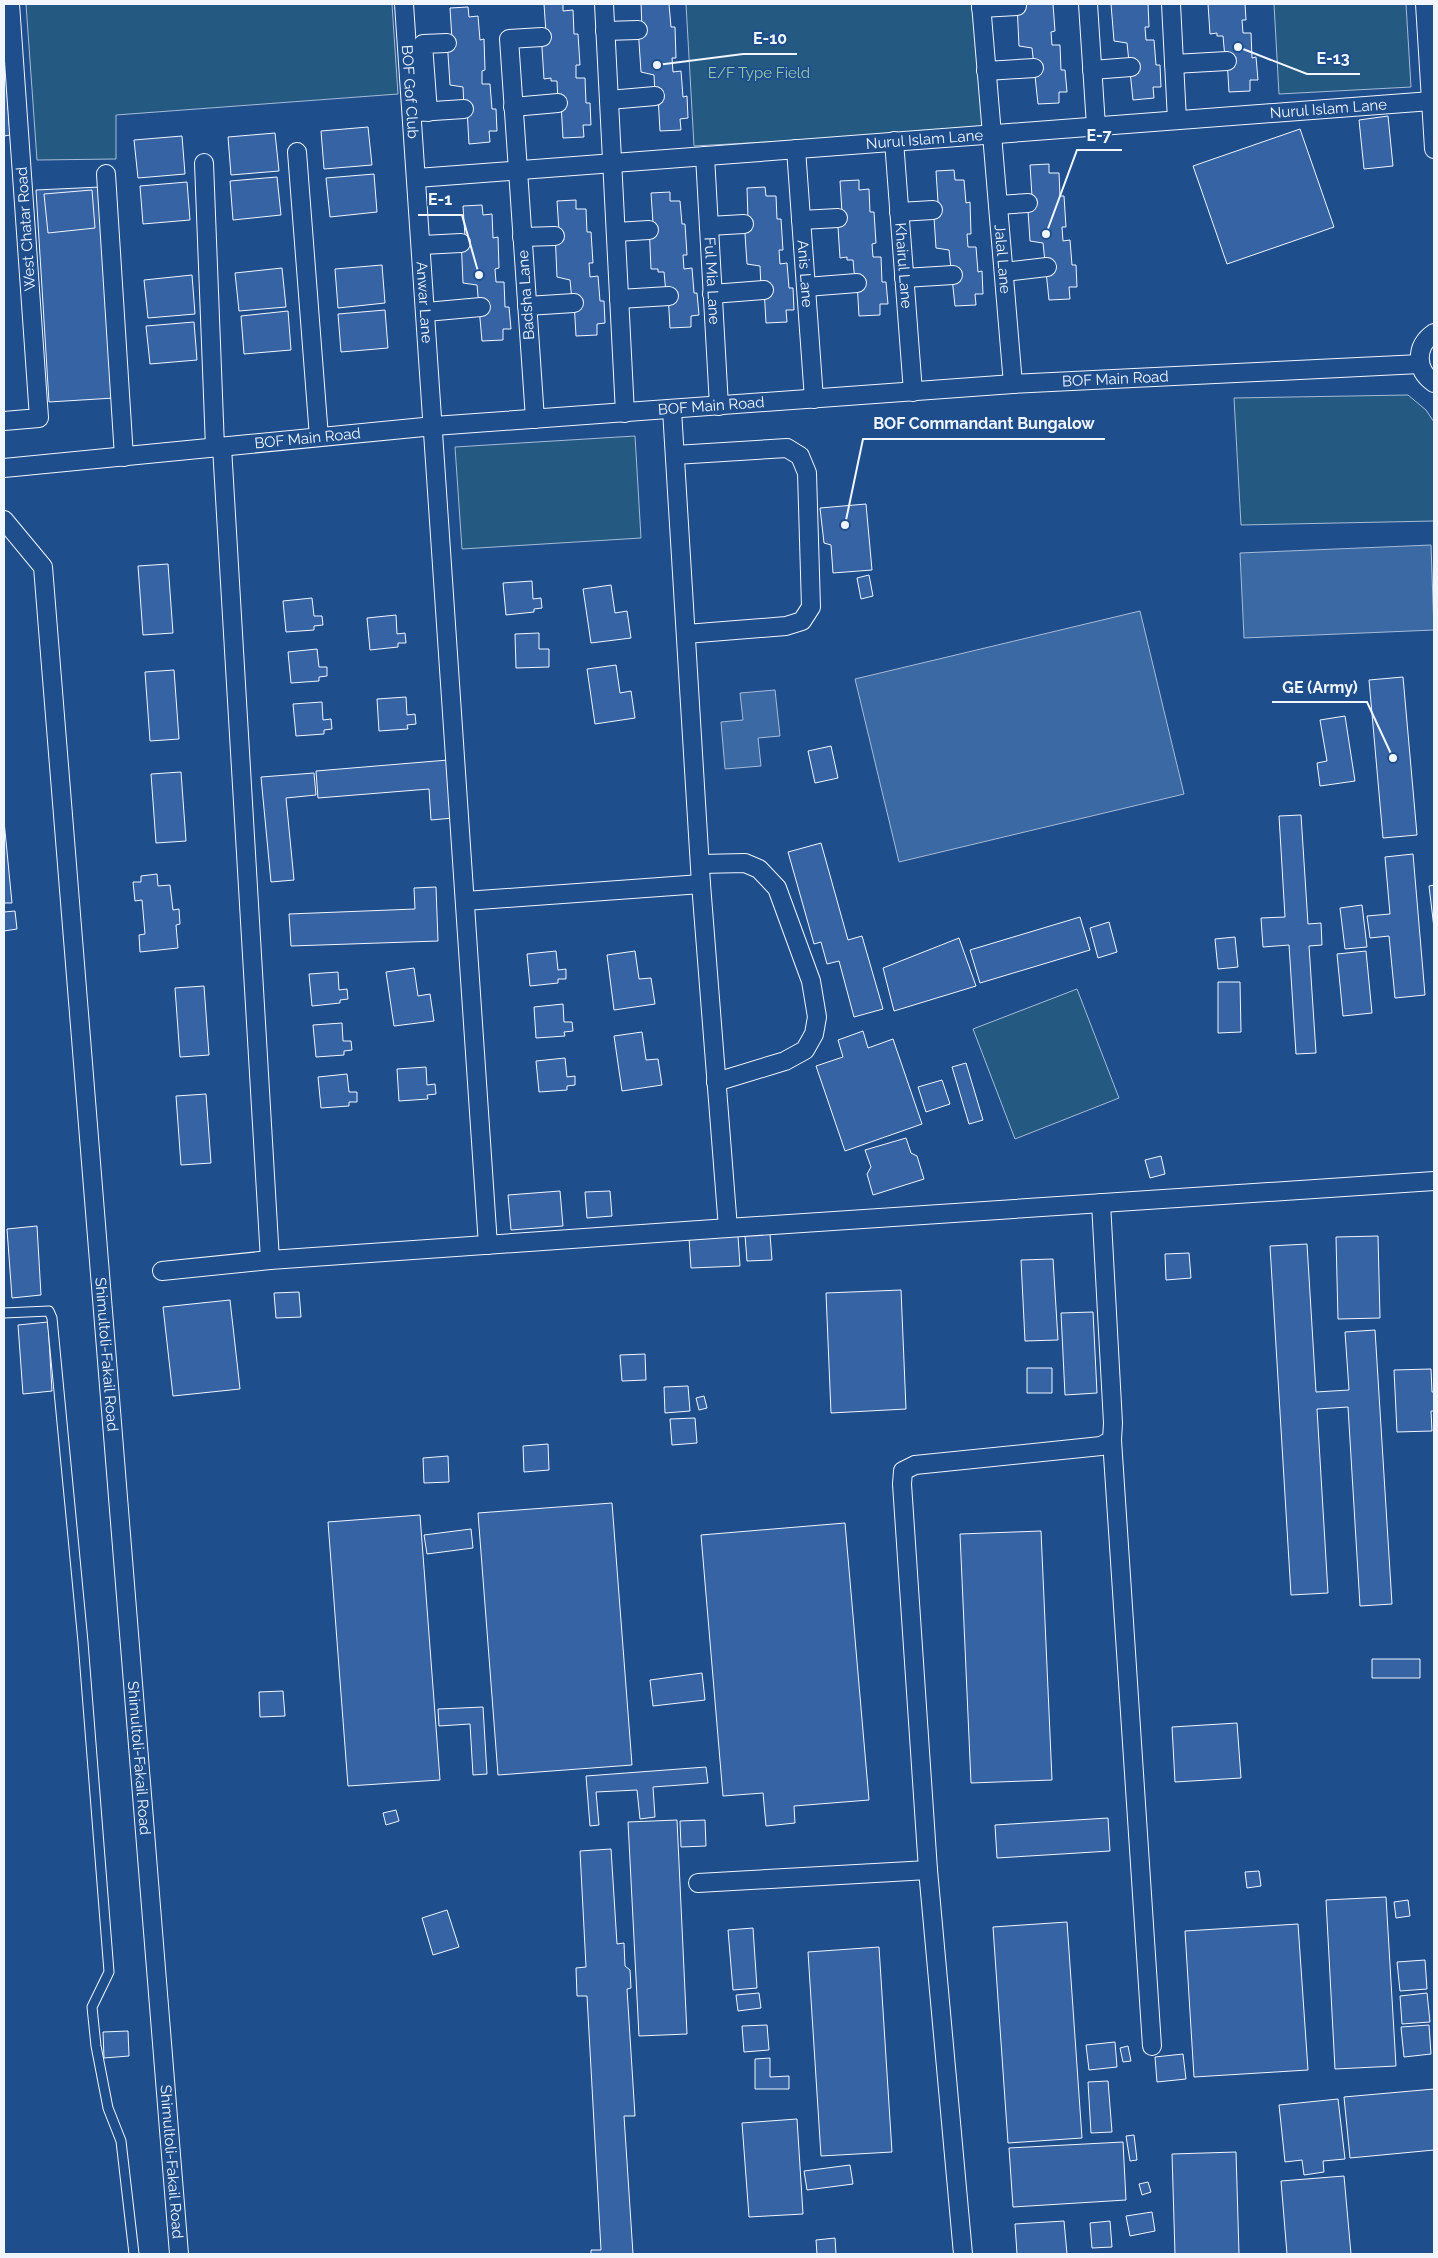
<svg xmlns="http://www.w3.org/2000/svg" width="1438" height="2258" font-family="Raleway,sans-serif">
  <rect width="100%" height="100%" fill="#1f4e8c"/>
  <path fill="#245a82" stroke="#a8bbd7" d="M26,4H392L398,94L116,115V159L37,160Z
    M686,4H975L983,130L694,146Z
    M1274,4H1406L1411,87L1279,94Z
    M1408,395L1426,410L1434,422V521L1241,525L1234,398Z
    M635,436L641,538L462,549L455,447Z
    M1077,989L1119,1098L1015,1139L973,1029Z"/>
  <path fill="#3b69a3" stroke="#a8bbd7" d="M1431,545L1434,630L1244,638L1240,553Z
    M1140,611L1184,794L899,862L855,679Z
    M775,690L780,736L758,738L761,766L725,769L721,722L743,720L740,693Z"/>
  <path fill="#3563a3" stroke="#f2f6ff" d="M544,4H563V11L573,10L574,34H578L580,65H576V78H585L586,103H590L591,125H583L584,137L563,138L561,103H558L557,81H551V78L544,79L541,33H546Z
    M641,4H669L671,27H675L676,58H672L673,72L681,71L683,97L687,96L688,118L680,119L681,130L660,131L658,96H655L654,75L641,72L638,27H642Z
    M1017,4H1053L1055,31L1051,32L1052,45H1060L1061,70H1065L1067,92H1059V103L1038,104L1032,48L1019,46Z
    M1111,4H1148L1149,27H1145L1146,40H1154L1156,65H1160L1161,87H1153L1154,98L1133,100L1127,43L1114,41Z
    M1208,4H1245L1246,20H1242L1243,33H1251L1252,58L1256,57L1258,80H1250V91L1229,92L1227,58H1225L1223,36H1217V33L1210,34Z
    M468,7L469,17L478,16L480,40L484,39L485,70L482,71V84H490L492,109H496L497,131H489L490,142L469,144L467,109H464L463,87L450,85L447,39H452L450,8Z
    M4,46L10,135L4,136Z
    M1388,116L1393,166L1364,169L1359,120Z
    M368,127L372,165L324,169L321,131Z
    M1300,129L1334,227L1227,264L1193,166Z
    M275,133L279,171L231,175L228,137Z
    M182,136L185,174L138,178L134,140Z
    M1049,164V173H1059L1060,196H1064L1066,227H1062L1063,241L1070,240L1072,265H1076L1077,287H1069L1070,299L1049,300L1043,243L1030,241L1027,196H1032L1030,165Z
    M954,170L955,180H964L966,203L970,202L971,234H967L968,247H976L978,272L982,271L983,294H975L976,305L955,306L949,250L936,248L933,202H938L936,171Z
    M374,174L377,212L330,217L326,178Z
    M277,177L281,215L233,220L230,181Z
    M859,180V190L869,189L870,212H874L876,243L872,244L873,257H881L882,282H886L888,304H880V315L859,316L857,282H855L853,260H847V257L840,258L837,212H842L840,181Z
    M187,182L190,220L143,224L140,186Z
    M100,187L114,398L49,402L36,190Z
    M765,187L766,196H776L777,219H781L783,250H779L780,264L787,263L789,288H793L794,310H786L787,322L766,323L764,288H761L760,266L747,264L744,219H748L747,188Z
    M92,190L95,228L48,233L44,194Z
    M670,192V201H680L682,224H685L687,255H683L684,269L692,268L694,293H697L699,315L691,316V327L670,328L668,293H666L664,272H658V269H651L649,224L653,223L651,193Z
    M576,200V209H586L587,232H591L593,263H589L590,277L598,276L600,301H604L605,323L597,324V335L576,336L574,301H572L570,280L557,277L555,232L559,231L557,201Z
    M482,205L483,215L492,214L493,238L498,237L499,268L495,269L496,282H504L505,307H509L511,329H503V340L482,341L477,285L463,283L461,237H465L463,206Z
    M382,265L385,303L338,308L335,269Z
    M282,268L286,307L239,311L235,273Z
    M192,275L195,314L148,318L144,280Z
    M385,310L388,348L341,352L338,314Z
    M288,311L291,350L244,354L241,316Z
    M194,322L197,360L150,364L146,326Z
    M866,504L872,570L833,573L831,545L824,543L820,508Z
    M168,564L173,633L143,635L138,566Z
    M869,575L873,596L861,599L857,578Z
    M532,581L533,599L541,598L542,608L534,609V612L506,615L503,583Z
    M611,585L615,613L627,611L631,638L591,643L583,589Z
    M312,598L314,616H322L323,625L314,626V630L286,632L283,601Z
    M396,615L397,634L405,633L406,643H398V647L370,650L367,618Z
    M539,633V649H549V667L516,668L515,634Z
    M317,649L319,667H327V676L319,677V681L291,683L288,652Z
    M616,665L620,693L631,691L635,718L595,724L587,669Z
    M174,670L179,739L150,741L145,672Z
    M1403,677L1417,835L1383,838L1369,680Z
    M406,697L407,715L415,714L416,724L407,725L408,729L379,731L377,699Z
    M322,702L323,720L331,719L332,729L324,730V734L296,736L293,704Z
    M1345,716L1355,781L1320,786L1317,763L1327,761L1320,720Z
    M831,746L838,778L815,783L808,751Z
    M448,760L453,818L431,820L429,789L318,798L316,771Z
    M181,772L186,841L156,843L151,774Z
    M314,773L316,795L286,798L294,880L271,882L261,777Z
    M1301,815L1308,924L1321,923L1322,945L1309,946L1316,1053L1296,1054L1289,945L1263,947L1261,918L1285,917L1279,816Z
    M4,821L12,903H4Z
    M821,843L848,940L862,936L883,1009L854,1017L839,961L827,964L821,942L814,944L788,852Z
    M1413,854L1425,995L1395,998L1389,936L1370,938L1367,916L1390,914L1385,857Z
    M157,874L158,886L170,885L173,910L179,909L180,924L176,925L178,948L140,952L139,935L145,934L142,900L135,901L133,882H141V876Z
    M1434,885V928L1429,886Z
    M436,887L438,941L291,946L289,914L415,909L414,888Z
    M1362,905L1367,947L1345,949L1340,908Z
    M15,911L17,929L4,931V912Z
    M1080,917L1090,950L980,983L970,950Z
    M1109,922L1117,952L1098,958L1090,928Z
    M1235,937L1238,967L1218,969L1215,939Z
    M959,938L976,986L894,1011L883,968Z
    M556,951L558,970L566,969V979H558V983L530,986L527,954Z
    M635,951L639,979L651,978L655,1004L614,1010L607,955Z
    M1366,951L1372,1013L1343,1016L1337,954Z
    M414,968L418,996L430,994L434,1021L394,1026L386,972Z
    M338,972L339,990L347,989L348,999L340,1000V1003L312,1006L309,974Z
    M1218,982H1240L1241,1032L1218,1033Z
    M204,986L209,1055L180,1057L175,988Z
    M563,1004L564,1022H572L573,1031L564,1032L565,1036L536,1038L534,1007Z
    M342,1023L343,1041H351L352,1050L344,1051V1055L316,1057L313,1025Z
    M863,1031L868,1048L893,1039L922,1124L845,1151L816,1066L843,1057L838,1040Z
    M642,1032L646,1060L658,1059L662,1085L622,1091L614,1036Z
    M565,1058L567,1077L575,1076V1085L567,1086V1090L539,1092L536,1061Z
    M966,1063L983,1120L969,1124L952,1067Z
    M426,1067L427,1085L435,1084L436,1094L427,1095L428,1099L399,1101L397,1069Z
    M347,1074L349,1092H357V1102H349V1106L321,1108L318,1077Z
    M942,1080L950,1104L926,1112L918,1087Z
    M206,1094L211,1163L181,1165L176,1096Z
    M906,1138L911,1153L917,1156L924,1179L873,1195L867,1174L871,1167L865,1150Z
    M1161,1156L1165,1174L1150,1178L1145,1160Z
    M560,1191L563,1226L511,1230L508,1195Z
    M610,1191L612,1216L587,1218L585,1192Z
    M37,1226L41,1295L12,1298L7,1229Z
    M770,1234L772,1260L747,1261L745,1235Z
    M738,1236L740,1266L691,1268L689,1238Z
    M1378,1236L1380,1318L1338,1319L1336,1237Z
    M1307,1244L1316,1392L1349,1390L1345,1332L1375,1330L1392,1604L1360,1606L1348,1407L1317,1409L1328,1593L1291,1595L1270,1246Z
    M1189,1253L1191,1278L1166,1280L1165,1254Z
    M1053,1259L1058,1340L1025,1341L1021,1260Z
    M901,1290L906,1409L831,1413L826,1293Z
    M299,1292L301,1317L276,1318L274,1293Z
    M230,1300L240,1389L173,1396L163,1307Z
    M1093,1312L1097,1393L1065,1395L1061,1313Z
    M48,1322L52,1391L23,1394L18,1325Z
    M645,1354L646,1380L622,1381L620,1355Z
    M1027,1368H1052V1393H1027Z
    M1431,1369L1432,1392H1434V1411H1431L1432,1431L1397,1432L1394,1370Z
    M688,1386L690,1411L665,1413L664,1387Z
    M704,1396L707,1408L699,1410L696,1398Z
    M695,1418L697,1443L672,1445L670,1419Z
    M548,1444L549,1470L524,1472L523,1446Z
    M448,1456L449,1482L424,1483L423,1458Z
    M612,1503L632,1765L498,1775L478,1513Z
    M420,1515L440,1780L348,1786L328,1522Z
    M845,1523L869,1800L794,1806L795,1823L766,1826L763,1793L723,1796L701,1535Z
    M471,1529L473,1548L427,1554L424,1535Z
    M1041,1531L1052,1780L971,1783L960,1534Z
    M1372,1659H1420V1678H1372Z
    M702,1673L705,1700L653,1706L650,1680Z
    M283,1691L285,1716L260,1717L259,1692Z
    M483,1707L487,1774L473,1775L470,1724L439,1726L438,1709Z
    M1237,1723L1241,1778L1175,1782L1172,1727Z
    M706,1767L708,1783L653,1787L655,1817L640,1819L637,1790L596,1792L599,1825L590,1826L586,1776Z
    M396,1810L399,1821L386,1825L383,1813Z
    M1108,1818L1110,1851L997,1858L995,1825Z
    M677,1820L687,2034L639,2036L628,1822Z
    M705,1820L706,1846L681,1847L680,1821Z
    M611,1849L617,1944L624,1943L625,1966L630,1970L631,1988L627,1989L635,2116H624L633,2254H591V2250H601L587,1996H577L576,1968L586,1967L580,1851Z
    M1259,1871L1261,1886L1247,1888L1245,1872Z
    M1386,1897L1396,2066L1335,2069L1326,1900Z
    M1408,1900L1410,1916L1396,1918L1394,1902Z
    M447,1910L459,1947L433,1955L422,1918Z
    M1067,1922L1082,2138L1008,2143L993,1927Z
    M1298,1924L1308,2070L1194,2077L1185,1931Z
    M753,1928L757,1988L733,1990L728,1930Z
    M879,1947L892,2152L821,2156L808,1952Z
    M1425,1960L1427,1989L1400,1991L1397,1962Z
    M759,1993L761,2008L738,2011L736,1995Z
    M1427,1993L1430,2022L1402,2024L1400,1996Z
    M767,2025L769,2050L744,2052L742,2026Z
    M1429,2025L1431,2054L1404,2057L1401,2027Z
    M128,2031L129,2056L104,2058L103,2032Z
    M1115,2042L1117,2067L1089,2070L1086,2045Z
    M1128,2046L1131,2061L1123,2062L1120,2048Z
    M1183,2054L1186,2079L1157,2082L1155,2057Z
    M770,2058V2077L789,2076V2089H755V2059Z
    M1108,2081L1112,2132L1091,2133L1088,2082Z
    M1434,2089V2150L1350,2158L1344,2097Z
    M1338,2099L1345,2159L1323,2161L1324,2172L1304,2175L1302,2160L1285,2162L1279,2105Z
    M797,2119L803,2214L749,2217L742,2123Z
    M1134,2135L1137,2160L1130,2161L1126,2136Z
    M1123,2142L1126,2200L1013,2207L1009,2148Z
    M1236,2152L1239,2254H1175L1172,2154Z
    M850,2165L853,2184L807,2190L804,2171Z
    M1344,2176L1351,2254H1287L1281,2181Z
    M1148,2182L1151,2192L1142,2195L1139,2184Z
    M1152,2212L1155,2231L1130,2236L1126,2216Z
    M1064,2221L1067,2254H1017L1015,2224Z
    M1110,2221L1112,2247L1092,2248L1090,2223Z
    M835,2238L836,2254H817L816,2240Z"/>
  <g fill="none" stroke-linecap="round" stroke-linejoin="round">
    <defs>
      <path id="lane" d="M4,1313L49,1311L52,1318L83,1642L109,1972L92,2007L96,2046L108,2108L121,2141L134,2254"/>
      <g id="street">
        <path id="s1" d="M404,4L488,1245"/>
        <path d="M604,4L625,413"/>
        <path id="s2" d="M981,4L1013,384"/>
        <path d="M1088,4L1096,126"/>
        <path d="M1171,4L1177,120"/>
        <path d="M1425,4L1434,149"/>
        <path d="M981,8L1017,6"/>
        <path d="M605,31L638,30"/>
        <path d="M1174,64L1227,61"/>
        <path d="M1092,70L1131,67"/>
        <path d="M986,71L1034,68"/>
        <path d="M609,100L655,96"/>
        <path d="M513,107L558,103"/>
        <path d="M418,112L464,109"/>
        <path d="M428,112L423,44L447,43"/>
        <path id="s3" d="M894,141L913,392"/>
        <path id="s4" d="M796,149L814,399"/>
        <path d="M297,152L319,437"/>
        <path id="s5" d="M705,156L719,406"/>
        <path d="M204,163L215,447"/>
        <path d="M106,174L124,457"/>
        <path id="s6" d="M417,178L1431,101"/>
        <path d="M998,205L1028,203"/>
        <path d="M899,212L933,210"/>
        <path d="M801,220L838,218"/>
        <path d="M709,226L744,224"/>
        <path d="M616,232L649,230"/>
        <path d="M522,237L555,236"/>
        <path d="M422,245L461,243"/>
        <path d="M1004,272L1047,267"/>
        <path d="M904,278L953,275"/>
        <path d="M806,287L857,283"/>
        <path d="M712,294L764,290"/>
        <path d="M619,299L669,296"/>
        <path d="M527,306L574,303"/>
        <path d="M426,312L481,307"/>
        <path d="M1434,333C1415,346 1415,370 1434,383"/>
        <path d="M672,410L701,884L728,1228"/>
        <path d="M535,419L509,39L542,37"/>
        <path d="M4,421L39,418L10,4"/>
        <path d="M222,447L270,1260"/>
        <path d="M675,455L787,448L800,456L807,473L811,607L802,621L786,626L686,634"/>
        <path id="s7" d="M4,468L434,426L1013,384L1420,364"/>
        <path id="s8" d="M4,520L43,567L179,2254"/>
        <path d="M700,864L745,863L759,869L777,888L811,981L817,1017L814,1034L805,1050L785,1061L716,1082"/>
        <path d="M465,901L701,884"/>
        <path d="M162,1271L270,1260L728,1228L1434,1181"/>
        <path d="M1112,1440L1152,2046"/>
        <path d="M698,1883L928,1870"/>
        <path d="M963,2254L928,1870L902,1484L903,1471L915,1465L1101,1446L1112,1440L1113,1423L1101,1203"/>
      </g>
    </defs>
    <use href="#lane" stroke="#f2f6ff" stroke-width="11"/>
    <use href="#street" stroke="#f2f6ff" stroke-width="20"/>
    <use href="#lane" stroke="#1f4e8c" stroke-width="9"/>
    <use href="#street" stroke="#1f4e8c" stroke-width="18"/>
  </g>
  <g text-anchor="middle" dominant-baseline="central" stroke-width="4" stroke-linejoin="round" paint-order="stroke">
    <g font-size="15" fill="#97c8a6" stroke="#1f4e8c">
      <text x="759" y="73">E/F Type Field</text>
    </g>
    <g font-size="15" fill="#f2f6ff" stroke="#1f4e8c">
      <text stroke="none"><textPath href="#s1" startOffset="88">BOF Gof Club</textPath></text>
      <text stroke="none"><textPath href="#s6" startOffset="914">Nurul Islam Lane</textPath></text>
      <text stroke="none"><textPath href="#s6" startOffset="509">Nurul Islam Lane</textPath></text>
      <text transform="translate(26 229) rotate(-94)">West Chatar Road</text>
      <text stroke="none"><textPath href="#s2" startOffset="256">Jalal Lane</textPath></text>
      <text stroke="none"><textPath href="#s3" startOffset="125">Khairul Lane</textPath></text>
      <text stroke="none"><textPath href="#s4" startOffset="125">Anis Lane</textPath></text>
      <text stroke="none"><textPath href="#s5" startOffset="125">Ful Mia Lane</textPath></text>
      <text transform="translate(526 295) rotate(-94)">Badsha Lane</text>
      <text stroke="none"><textPath href="#s1" startOffset="299">Anwar Lane</textPath></text>
      <text stroke="none"><textPath href="#s7" startOffset="1115">BOF Main Road</textPath></text>
      <text stroke="none"><textPath href="#s7" startOffset="710">BOF Main Road</textPath></text>
      <text stroke="none"><textPath href="#s7" startOffset="305">BOF Main Road</textPath></text>
      <text stroke="none"><textPath href="#s8" startOffset="851">Shimultoli-Fakail Road</textPath></text>
      <text stroke="none"><textPath href="#s8" startOffset="1256">Shimultoli-Fakail Road</textPath></text>
      <text stroke="none"><textPath href="#s8" startOffset="1661">Shimultoli-Fakail Road</textPath></text>
    </g>
  </g>
  <path fill="none" stroke="#f2f6ff" stroke-width="2" d="M657 65L743 54H797M1238 47L1307 74H1360M1046 234L1077 150H1122M479 275L462 215H418M845 525L863 439H1105M1393 758L1367 702H1272"/>
  <g fill="#f2f6ff" stroke="#1f4e8c" stroke-width="2">
    <circle cx="657" cy="65" r="5"/>
    <circle cx="1238" cy="47" r="5"/>
    <circle cx="1046" cy="234" r="5"/>
    <circle cx="479" cy="275" r="5"/>
    <circle cx="845" cy="525" r="5"/>
    <circle cx="1393" cy="758" r="5"/>
  </g>
  <g font-size="16" text-anchor="middle" font-weight="bold" fill="#f2f6ff" stroke="#1f4e8c" stroke-width="4" stroke-linejoin="round" paint-order="stroke">
    <text x="770" y="44">E-10</text>
    <text x="1333" y="64">E-13</text>
    <text x="1099" y="141">E-7</text>
    <text x="440" y="205">E-1</text>
    <text x="984" y="429">BOF Commandant Bungalow</text>
    <text x="1320" y="693">GE (Army)</text>
  </g>
  <rect width="1438" height="2258" fill="none" stroke="#f2f6ff" stroke-width="10"/>
</svg>
